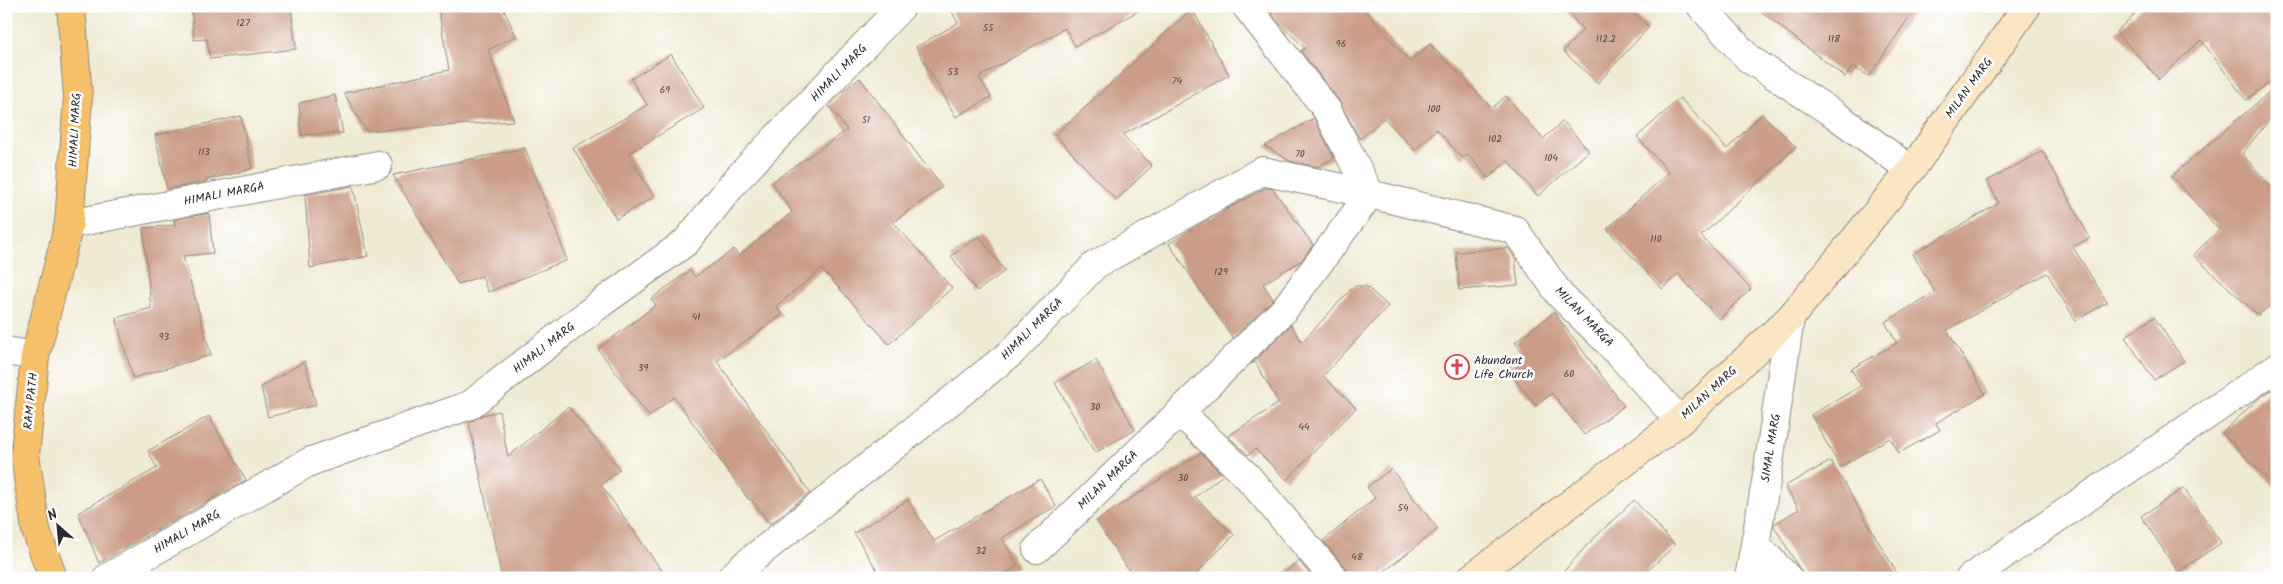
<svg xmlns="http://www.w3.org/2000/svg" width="2283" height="584" font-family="Kalam,sans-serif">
  <rect width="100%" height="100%" fill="#fff"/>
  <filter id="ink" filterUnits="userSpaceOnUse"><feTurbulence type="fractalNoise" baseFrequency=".02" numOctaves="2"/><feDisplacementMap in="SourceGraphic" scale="10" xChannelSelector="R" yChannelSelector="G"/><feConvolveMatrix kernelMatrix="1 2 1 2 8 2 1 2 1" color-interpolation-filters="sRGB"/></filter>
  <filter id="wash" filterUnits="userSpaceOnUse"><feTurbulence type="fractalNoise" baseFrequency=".0096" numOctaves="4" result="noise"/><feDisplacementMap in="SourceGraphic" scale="20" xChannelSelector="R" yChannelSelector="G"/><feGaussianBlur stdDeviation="1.12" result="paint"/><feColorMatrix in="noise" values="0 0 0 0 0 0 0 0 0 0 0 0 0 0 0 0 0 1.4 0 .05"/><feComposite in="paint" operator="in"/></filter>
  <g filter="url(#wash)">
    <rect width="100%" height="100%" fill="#efead3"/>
    <g id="blocks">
      <path fill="#cb9d88" d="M207,6H291L296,49L210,59L207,39L194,40L191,8Z
        M438,6H502L516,36L488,50L514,121L366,131L344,93L449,70Z
        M949,6H1147L1075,46L1065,28L979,77L991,97L956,117L916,47L958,23Z
        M1266,6H1361L1410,62L1430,44L1492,108L1506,96L1543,139L1563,121L1589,151L1538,196L1508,161L1488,178L1468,154L1462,158L1437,129L1415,150L1384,118L1360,139L1339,101L1301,51L1305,48L1281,25Z
        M1562,6H1626L1649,27L1598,83L1563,51L1583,30Z
        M1754,6H1917L1869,76L1853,67L1845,77Z
        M2143,6H2277V77L2246,100L2201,40L2159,79L2116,32Z
        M1192,9L1229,75L1123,135L1152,166L1116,200L1055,135Z
        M671,54L704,108L628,154L654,197L616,219L573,148L647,105L631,79Z
        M860,78L942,187L893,222L952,288L889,344L822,269L776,306L782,315L717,361L810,493L770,524L751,499L749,500L674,397L649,416L598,349L656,305L651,299L690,270L695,277L734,249L739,256L792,212L772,182L847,130L829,106L843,91Z
        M2274,88L2277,91V110L2242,154L2277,193V301L2258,315L2193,255L2219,230L2172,176Z
        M335,95L343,133L301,135L299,103Z
        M1680,98L1727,149L1762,114L1796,147L1701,236L1751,289L1719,319L1678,274L1662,289L1607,229L1669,172L1637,137Z
        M241,116L252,169L206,180V182L167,189L155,135Z
        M1314,118L1334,158L1317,167L1290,161L1265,146Z
        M525,148L567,260L488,292L482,276L458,284L393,175Z
        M2043,151L2090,238L2073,247L2107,302L2076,321L2047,273L1947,330L1985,394L1936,423L1940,430L1899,453L1890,438L1840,467L1811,415L1861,386L1851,369L1897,343L1885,322L1935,292L1913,254L1999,203L1987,181Z
        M353,186L368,256L310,268L305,195Z
        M1265,188L1273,189L1313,245L1302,260L1263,284L1273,299L1233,338L1169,244L1193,228Z
        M209,213L213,253L183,256L211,355L133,378L116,318L151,308L143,228L175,225L174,220Z
        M979,236L1005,271L977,291L951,256Z
        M1508,248L1515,258L1518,285L1459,290L1456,252Z
        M1354,286H1366L1388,306L1323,376L1356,408L1287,480L1255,449L1248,455L1228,436L1279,403L1255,362L1251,364L1291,325L1302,342Z
        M1554,312L1624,406L1584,435L1552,393L1536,406L1507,369L1524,355L1515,342Z
        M2154,317L2184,361L2154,380L2125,337Z
        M1096,360L1135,430L1095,453L1055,383Z
        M305,361L316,405L268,417L261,387Z
        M2277,386V489L2222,433L2258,399Z
        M568,407L620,469L601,485L667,578H502L469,422L483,415L499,411L508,457Z
        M209,416L246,480L99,563L78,513L157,468L148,451Z
        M1201,453L1223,475L1195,497L1234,535L1192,578H1134L1096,521Z
        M1831,461L1878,541L1900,578H1805L1774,526V524L1799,509L1785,486Z
        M1391,469L1438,529L1376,578H1349L1346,568L1323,541L1375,498L1367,487Z
        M1040,479L1056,506L1002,538L1018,566L997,578H882L854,533L908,500L934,541Z
        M2184,488L2221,543L2178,572L2141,516Z
        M1634,500L1675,545L1640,578H1558L1587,545Z
        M1299,561L1313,578H1278Z"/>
    </g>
  </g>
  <g filter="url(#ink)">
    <use href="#blocks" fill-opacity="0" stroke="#8d8a7f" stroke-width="1"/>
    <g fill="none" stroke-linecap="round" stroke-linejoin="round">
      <defs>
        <path id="street" d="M1246,6L1327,110L1370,194L1515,230L1560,295L1608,342L1680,421
          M1701,6L1749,59L1834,114L1911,170
          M69,224L378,165
          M6,351L35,356
          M1755,544L1788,578
          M1037,549L1180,412L1247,476L1334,578
          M107,578L309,462L470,405L600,304L686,242L737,179L902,6
          M731,578L741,568L1011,353L1095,265L1262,171L1370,194L1284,310L1180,412
          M1749,578L1767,476L1790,318
          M1970,578L2277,367"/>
        <path id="secondary" d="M1471,578L1680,421L1790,318L1911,170L2027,6"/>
        <path id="primary" d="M53,578L36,530L25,455L35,356L69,224L78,97L71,6"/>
      </defs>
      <use href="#street" stroke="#8d8a7f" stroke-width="30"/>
      <use href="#secondary" stroke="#8d8a7f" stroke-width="30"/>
      <use href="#primary" stroke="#8d8a7f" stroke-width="30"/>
      <use href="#street" stroke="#fff" stroke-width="28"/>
      <use href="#secondary" stroke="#fbe6c4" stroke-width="28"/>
      <use href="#primary" stroke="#f6c06b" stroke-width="28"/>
    </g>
  </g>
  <defs>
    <symbol id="church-ring" viewBox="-11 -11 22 22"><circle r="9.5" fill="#fff" stroke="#d1495b" stroke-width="1.5"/><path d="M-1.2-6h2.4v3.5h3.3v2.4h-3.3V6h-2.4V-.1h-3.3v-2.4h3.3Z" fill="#d1495b"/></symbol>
  </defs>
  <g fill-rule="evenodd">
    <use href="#church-ring" x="1443" y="353" width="28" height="28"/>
  </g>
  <g text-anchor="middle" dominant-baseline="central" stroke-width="5" stroke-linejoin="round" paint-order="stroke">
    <g font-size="10" fill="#534842">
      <text x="243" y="23">127</text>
      <text x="988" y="28">55</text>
      <text x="1606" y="39">112.2</text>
      <text x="1834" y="39">118</text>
      <text x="1341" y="44">96</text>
      <text x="953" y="72">53</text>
      <text x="1177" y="81">74</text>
      <text x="665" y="90">69</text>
      <text x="1434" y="109">100</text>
      <text x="866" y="120">51</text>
      <text x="1495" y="139">102</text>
      <text x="204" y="152">113</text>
      <text x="1300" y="154">70</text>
      <text x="1551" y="158">104</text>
      <text x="1656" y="239">110</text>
      <text x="1221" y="272">129</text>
      <text x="696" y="317">41</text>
      <text x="164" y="337">93</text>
      <text x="643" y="368">39</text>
      <text x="1569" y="374">60</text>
      <text x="1095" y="407">30</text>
      <text x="1304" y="427">44</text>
      <text x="1183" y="478">30</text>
      <text x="1403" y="508">54</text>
      <text x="981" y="551">32</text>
      <text x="1357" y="557">48</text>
    </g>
    <g font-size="12" fill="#2b2b2b" stroke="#fff">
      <text transform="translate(839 73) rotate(-46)">HIMALI MARG</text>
      <text transform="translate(1969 88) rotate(-54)">MILAN MARG</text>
      <text transform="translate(75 130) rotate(-87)">HIMALI MARG</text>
      <text transform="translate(224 194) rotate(-11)">HIMALI MARGA</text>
      <text transform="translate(1584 317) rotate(46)">MILAN MARGA</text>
      <text transform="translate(1032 329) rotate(-45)">HIMALI MARGA</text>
      <text transform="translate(544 348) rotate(-38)">HIMALI MARG</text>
      <text transform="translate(1709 393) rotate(-43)">MILAN MARG</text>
      <text transform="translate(31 401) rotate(-84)">RAM PATH</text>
      <text transform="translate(1771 448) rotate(-81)">SIMAL MARG</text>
      <text transform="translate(1108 480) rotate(-44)">MILAN MARGA</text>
      <text transform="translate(187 532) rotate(-30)">HIMALI MARG</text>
    </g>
    <g font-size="12" fill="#2b2b2b" stroke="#fff" text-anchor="start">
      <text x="1474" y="360">Abundant<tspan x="1474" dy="14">Life Church</tspan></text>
    </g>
  </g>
  <rect width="2283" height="584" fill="none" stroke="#fff" stroke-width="25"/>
  <g transform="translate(58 526) rotate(333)" stroke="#ffffff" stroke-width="4" paint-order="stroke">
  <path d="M0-4L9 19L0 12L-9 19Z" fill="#2b2b2b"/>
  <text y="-8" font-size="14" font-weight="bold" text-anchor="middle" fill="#2b2b2b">N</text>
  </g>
</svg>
